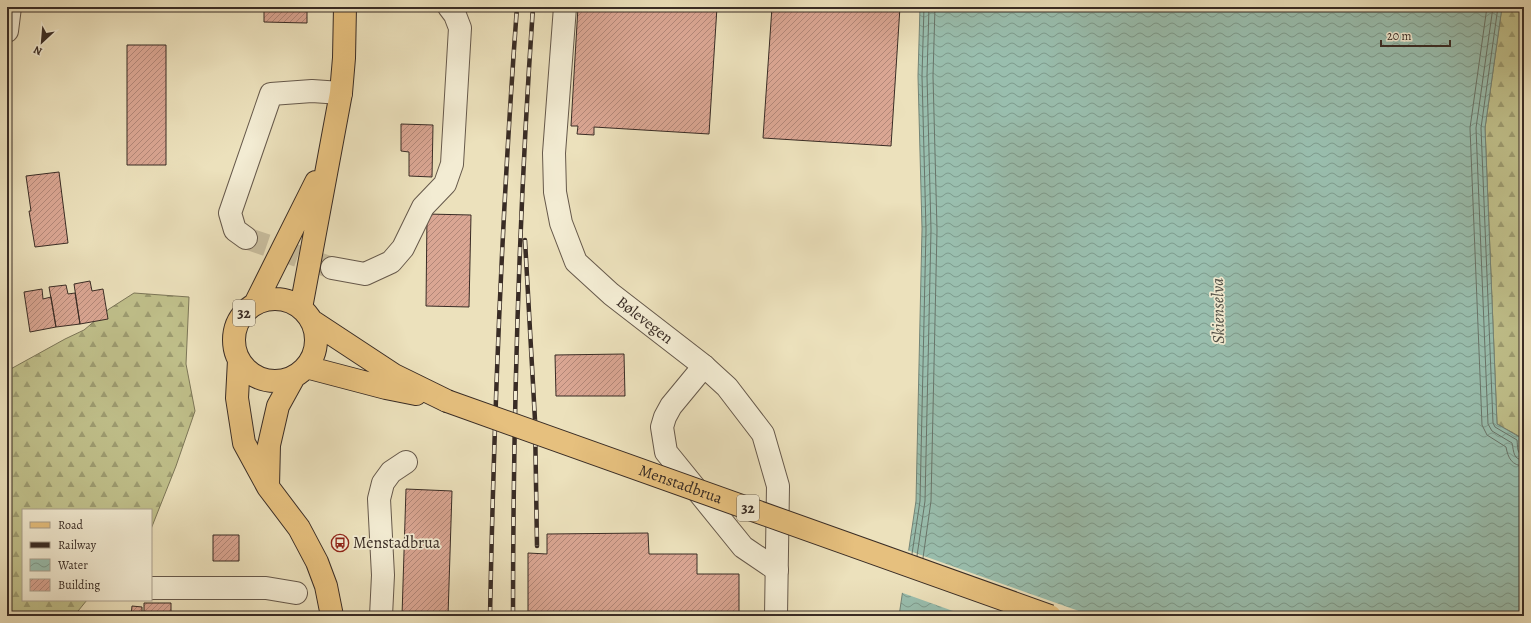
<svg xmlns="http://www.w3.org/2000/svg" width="1531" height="623" font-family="Alegreya,serif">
  <defs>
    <pattern id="forest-firs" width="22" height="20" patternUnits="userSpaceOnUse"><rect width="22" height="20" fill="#c0c08b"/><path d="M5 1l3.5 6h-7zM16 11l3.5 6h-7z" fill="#9d9c71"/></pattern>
    <pattern id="water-waves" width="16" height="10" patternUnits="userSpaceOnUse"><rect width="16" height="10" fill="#99beae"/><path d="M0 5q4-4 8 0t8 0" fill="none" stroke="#7e9b8d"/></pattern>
    <pattern id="building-hatch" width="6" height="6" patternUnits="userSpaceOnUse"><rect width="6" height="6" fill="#daa693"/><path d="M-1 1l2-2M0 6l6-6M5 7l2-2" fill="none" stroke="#b28778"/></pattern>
  </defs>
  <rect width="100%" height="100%" fill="#ece1bc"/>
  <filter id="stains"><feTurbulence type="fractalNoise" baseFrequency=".005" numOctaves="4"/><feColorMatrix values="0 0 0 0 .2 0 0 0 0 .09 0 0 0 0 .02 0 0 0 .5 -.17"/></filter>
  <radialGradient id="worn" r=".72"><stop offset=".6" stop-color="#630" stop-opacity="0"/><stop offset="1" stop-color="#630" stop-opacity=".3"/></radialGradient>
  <path fill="url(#forest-firs)" stroke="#7c7658" d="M1502,7H1524V439L1497,424L1485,128Z
    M134,293L189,297L186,364L195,411L176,466L151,529V510H23V600H87L74,616H7V371L65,339L84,330L109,309Z"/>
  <path fill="url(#water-waves)" stroke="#738477" d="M920,7H1502L1485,128L1497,424L1521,438L1524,488V610L1523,616H899L916,501L922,229L918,76Z"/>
  <path fill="#ece1bc" d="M907,550L1093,616H967L900,592Z"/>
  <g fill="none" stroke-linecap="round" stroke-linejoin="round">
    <path stroke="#69756a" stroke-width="1" d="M1487,7L1470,128L1482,425L1487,435L1506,447C1508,458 1512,466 1524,466
      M1493,7L1476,128L1488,424L1492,431L1512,443C1514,452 1513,460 1524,460
      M1498,7L1481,128L1493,423L1495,427L1517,440C1518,446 1516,455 1524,455
      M912,554L920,501L926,230L922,76L924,7
      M917,556L925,501L931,230L927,76L929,7
      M923,558L931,501L937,230L933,76L935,7"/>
  </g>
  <path fill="url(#building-hatch)" stroke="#392c25" d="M264,7H307V23L264,22Z
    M578,7H717L709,134L594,127V135L577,134L578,126H571Z
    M772,7H900L891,146L763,138Z
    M127,45H166V165H127Z
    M401,124L433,125L432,177L409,176V152L401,151Z
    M59,172L68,243L35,247L29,211H31L26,176Z
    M427,214L471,215L469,307L426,306Z
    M90,281L92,291L103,289L108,319L80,324L74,284Z
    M66,285L68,294L75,293L80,324L56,327L49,287Z
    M42,289L43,299L51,297L56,327L30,332L24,292Z
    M624,354L625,396H556L555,355Z
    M406,489L452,491L448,616H402Z
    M648,533L649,554H697V574H739V616H528V553L547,554V534Z
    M213,535H239V561H213Z
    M144,603H171V616H144Z
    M132,606L142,607V616H131Z"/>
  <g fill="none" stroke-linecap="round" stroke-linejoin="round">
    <path stroke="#c8bd9e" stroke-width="22" stroke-dasharray="22 11" stroke-linecap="butt" d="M246,238L332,268"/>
    <defs>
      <g id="minor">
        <path id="s1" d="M565,7L554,153L555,192L561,223L576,262L611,294L704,366L727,387L763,434L778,486L776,616"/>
        <path d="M7,31L10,7"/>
        <path d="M246,238L235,230L230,213L271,94L312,91L341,93"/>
        <path d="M332,268L365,274L391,262L403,248L423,207L445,184L452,164L460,28L455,15L449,7"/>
        <path d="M704,366L671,406L665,417L662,427L666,452L743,547L777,570"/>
        <path d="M151,588H266L296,593"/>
        <path d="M381,616L383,575L379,499L383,483L391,472L406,462"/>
      </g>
      <path id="major" d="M234 340a41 41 0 1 1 82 0a41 41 0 1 1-82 0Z
        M255,304L316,182
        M301,308L341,93L344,58L345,7
        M312,321L394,375L447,401
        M239,360L237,398L244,443L268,487L299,528L317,562L326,586L332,616
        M306,367L386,388L416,394
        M268,486L269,445L278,406L294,377"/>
    </defs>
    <use href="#minor" stroke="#66594b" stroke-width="24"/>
    <use href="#major" stroke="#392c25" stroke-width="24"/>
    <use href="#minor" stroke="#f3ecd3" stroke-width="22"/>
    <use href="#major" stroke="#e6c07e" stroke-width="22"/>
    <defs>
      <path id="rail" d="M525,240L535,420L537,546
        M490,616C494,413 502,210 517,7
        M513,616C513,413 519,210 533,7"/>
    </defs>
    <use href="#rail" stroke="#392c25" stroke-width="4.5"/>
    <use href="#rail" stroke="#f3ecd3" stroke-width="3" stroke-dasharray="9" stroke-linecap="butt"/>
    <defs>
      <g id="major-bridge">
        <path id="s2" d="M447,401L1050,616"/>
      </g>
    </defs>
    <use href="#major-bridge" stroke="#392c25" stroke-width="24" stroke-linecap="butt"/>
    <use href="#major-bridge" stroke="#e6c07e" stroke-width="22"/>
  </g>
  <defs>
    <symbol id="bus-ring" viewBox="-11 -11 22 22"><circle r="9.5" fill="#f3ecd3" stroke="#8f2418" stroke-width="1.5"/><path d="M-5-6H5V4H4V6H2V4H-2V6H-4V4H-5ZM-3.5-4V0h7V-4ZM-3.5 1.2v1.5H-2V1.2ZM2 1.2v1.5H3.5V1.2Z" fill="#8f2418"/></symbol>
  </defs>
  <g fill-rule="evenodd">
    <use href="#bus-ring" x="330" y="533" width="20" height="20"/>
  </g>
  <g text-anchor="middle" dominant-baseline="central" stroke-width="3.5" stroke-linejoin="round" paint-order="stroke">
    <g fill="#f3ecd3" stroke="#716659" stroke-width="1">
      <rect x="233" y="300" width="22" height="26" rx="3"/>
      <rect x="737" y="495" width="22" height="26" rx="3"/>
    </g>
    <g font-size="15" font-weight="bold" fill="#392c25">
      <text x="244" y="313">32</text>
      <text x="748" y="508">32</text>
    </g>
    <g font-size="16" fill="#392c25" stroke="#f3ecd3">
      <text stroke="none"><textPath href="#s1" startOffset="349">Bølevegen</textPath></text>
      <text stroke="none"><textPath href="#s2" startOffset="248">Menstadbrua</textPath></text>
    </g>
    <g font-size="16" fill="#392c25" stroke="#f3ecd3" text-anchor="start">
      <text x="353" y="543">Menstadbrua</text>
    </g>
    <g font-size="17" font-style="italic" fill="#515047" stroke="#f3ecd3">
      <text transform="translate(1218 311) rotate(-91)">Skienselva</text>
    </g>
  </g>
  <rect width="1531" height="623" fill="none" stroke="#ece1bc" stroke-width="24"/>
  <rect x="8" y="8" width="1515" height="607" fill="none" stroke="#392c25" stroke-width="2"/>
  <rect x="12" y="12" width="1507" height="599" fill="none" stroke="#392c25"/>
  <rect x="22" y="509" width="130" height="92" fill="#f3ecd3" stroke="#a99f8d"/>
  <rect x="30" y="522" width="20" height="6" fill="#e6c07e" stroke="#a99f8d"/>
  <text x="58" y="529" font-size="12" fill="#392c25">Road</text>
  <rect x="30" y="542" width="20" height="6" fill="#392c25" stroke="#a99f8d"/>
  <text x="58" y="549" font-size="12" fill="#392c25">Railway</text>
  <rect x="30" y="559" width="20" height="12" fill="url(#water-waves)" stroke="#a99f8d"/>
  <text x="58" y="569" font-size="12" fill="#392c25">Water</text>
  <rect x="30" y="579" width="20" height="12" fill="url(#building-hatch)" stroke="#a99f8d"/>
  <text x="58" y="589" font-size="12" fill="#392c25">Building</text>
  <g transform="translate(42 42) rotate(206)" stroke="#f3ecd3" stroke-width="3" paint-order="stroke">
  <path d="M0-3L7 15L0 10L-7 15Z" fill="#392c25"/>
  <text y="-6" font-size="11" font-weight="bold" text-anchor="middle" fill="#392c25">N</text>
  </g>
  <path d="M1381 40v6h69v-6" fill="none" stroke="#392c25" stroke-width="2"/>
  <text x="1387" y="40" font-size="12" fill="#392c25" stroke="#f3ecd3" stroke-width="3" paint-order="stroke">20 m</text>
  <rect width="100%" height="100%" filter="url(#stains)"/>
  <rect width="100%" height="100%" fill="url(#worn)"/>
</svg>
